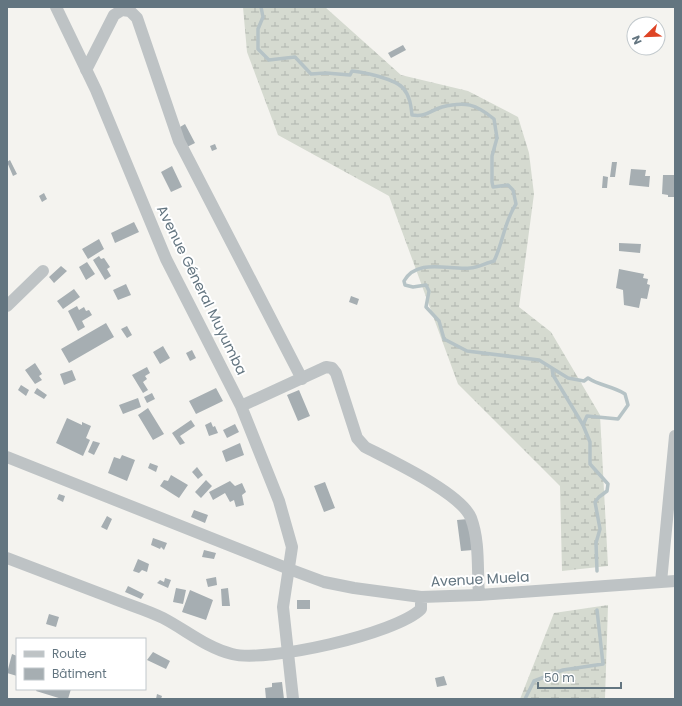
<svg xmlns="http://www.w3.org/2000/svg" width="682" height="706" font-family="Poppins,sans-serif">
  <defs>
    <pattern id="wetland-marsh" width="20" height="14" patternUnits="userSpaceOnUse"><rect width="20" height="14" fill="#d5dad0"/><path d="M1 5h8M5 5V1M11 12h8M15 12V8" fill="none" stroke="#b0b5ae"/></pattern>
  </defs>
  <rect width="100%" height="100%" fill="#f4f3ef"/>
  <path fill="url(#wetland-marsh)" d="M243,7H325L401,75L468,91L518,117L529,153L534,194L519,307L551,332L600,415L608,566L562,571L560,486L458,384L389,196L278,135L247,52Z
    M608,605L605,699H520L554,613Z"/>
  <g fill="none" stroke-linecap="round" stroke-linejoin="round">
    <path stroke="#b6c3c6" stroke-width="3.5" d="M261,7L263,17L258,29V49L269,60L295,57L311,74L326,73L350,75L352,71C364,72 395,79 403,88C410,96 411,106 412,115C427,117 429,111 442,107C465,101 476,104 494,119L497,138L492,156V182L493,187L508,185L513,190L516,204C504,222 503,243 494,261C486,263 477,268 470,268C448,270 417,258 404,281L405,285L413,287L426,285L429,291L426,307L439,321L444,339L467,351L539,360L568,378L584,381L588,378C600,386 613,386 625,394L628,405L618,419L587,416L583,425L590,442V464L608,484L607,491L599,497L595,502L600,529L596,543L597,571
      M552,368L553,375L583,425
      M525,699L534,681L563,670L603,664L597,610"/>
  </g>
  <path fill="#a6aeb2" d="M403,45L406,50L391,58L388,53Z
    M185,124L195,143L185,148L175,130Z
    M215,144L217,149L212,151L210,146Z
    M10,160L17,174L13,176L7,162Z
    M612,162H617L615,177H610Z
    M172,166L182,187L171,192L161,172Z
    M631,169L646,170L645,176H650L649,187L629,185Z
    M663,175H675V197H668V195L662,194Z
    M603,176L608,177L607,188H602Z
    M44,193L47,199L42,202L39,196Z
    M134,222L139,232L115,243L111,233Z
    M99,239L104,249L88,259L82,249Z
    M619,243L641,244L640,253L619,251Z
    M99,256L101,259L104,258L110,267L107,269L111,276L105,280L93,260Z
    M87,262L95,274L86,280L79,267Z
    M61,266L67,271L54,283L49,277Z
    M619,269L644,274L643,278L648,279L647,284L650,285L647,299L641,298L639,308L624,305L623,290L616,288Z
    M126,284L131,295L118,300L113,290Z
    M74,289L80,297L63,309L57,301Z
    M351,296L359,299L357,305L349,302Z
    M77,306L79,310L84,307L86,311L89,310L92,315L82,321L85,327L78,331L68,311Z
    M106,323L114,337L69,363L61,349Z
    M127,326L132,335L127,338L121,329Z
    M163,346L170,358L160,364L153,352Z
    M192,350L196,358L190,361L186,353Z
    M35,363L42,374L39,376L42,380L35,384L25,370Z
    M147,367L150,373L145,376L147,379L143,382L148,390L143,393L132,375Z
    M72,370L76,380L64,385L60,374Z
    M21,385L29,390L26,396L18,390Z
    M37,388L47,395L44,399L34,393Z
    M216,388L223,401L196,414L189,401Z
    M299,390L310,416L298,421L287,395Z
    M152,393L155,399L147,403L144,397Z
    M138,398L141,407L123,414L119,405Z
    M148,408L164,434L153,440L138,415Z
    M67,418L82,425V422L91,426L86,438L90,440L83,456L56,443Z
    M191,420L195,426L180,436L185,443L180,445L172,433Z
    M211,422L213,427L215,426L218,433L209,436L205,425Z
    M235,424L239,432L227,438L223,430Z
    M93,441L100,443L94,455L88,452Z
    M240,443L244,455L226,462L222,451Z
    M122,455L135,460L127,481L108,473L114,457L120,459Z
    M150,463L158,466L156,472L148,468Z
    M197,467L203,475L198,479L192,472Z
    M171,475L188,485L179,498L160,486L164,480L168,481Z
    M206,480L212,486L201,498L195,492Z
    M230,481L235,486L242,483L246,492L242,495L244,505L236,507L234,500L230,502L225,493L213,500L209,492Z
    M325,482L335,508L324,512L314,486Z
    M59,494L65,496L63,502L57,499Z
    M194,510L208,515L205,523L191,517Z
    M107,516L112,519L107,530L101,527Z
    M468,519L473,550L461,551L457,520Z
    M153,538L167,543L164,550L161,547L160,549L151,545Z
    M204,550L216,553L214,559L202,557Z
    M138,559L149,564L147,572L142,570L139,573L133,571Z
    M216,577L217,585L208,587L206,579Z
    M165,578L171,580L168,588L157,583L160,580L164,582Z
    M128,586L144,594L141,599L125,592Z
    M176,588L186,590L183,604L173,602Z
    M228,588L230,606H222L221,589Z
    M190,590L213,600L206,620L182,612Z
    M297,600H310V609H297Z
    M49,614L59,617L56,627L46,624Z
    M153,652L170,661L166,669L147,660Z
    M12,654L17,656V676L7,673Z
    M444,676L447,685L437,687L435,678Z
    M282,682L284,699H266L265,688L272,687V683Z
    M37,689H71L68,699H62L36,691Z
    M157,694L162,696L161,699H156Z"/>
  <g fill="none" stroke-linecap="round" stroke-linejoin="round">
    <path stroke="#bec3c5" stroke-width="12" d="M56,7L96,90L166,259L241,406L279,501L292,547L283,607L293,699
      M86,70L114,15L122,10L130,11L137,18L179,141L302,379
      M7,306L43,271
      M241,406L326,367L332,368L336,373L357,438L365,447C390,460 461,493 471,518C480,542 477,570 479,595
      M7,457L289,569L324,582L354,588L421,597L479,595L675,581
      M7,558C42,571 77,585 112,598C129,605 147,610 163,618C186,630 207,648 232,654C266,663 396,634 421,609V597
      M661,582L675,436"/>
  </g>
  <g text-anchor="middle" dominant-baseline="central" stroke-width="4" stroke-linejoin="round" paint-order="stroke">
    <g font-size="14" fill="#637580" stroke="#fff">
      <text transform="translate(202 290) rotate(64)">Avenue Géneral Muyumba</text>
      <text transform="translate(480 579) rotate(-3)">Avenue Muela</text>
    </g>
  </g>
  <rect width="682" height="706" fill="none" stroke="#637580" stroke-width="16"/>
  <rect x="16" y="638" width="130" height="52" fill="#ffffff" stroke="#c1c8cc"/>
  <rect x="24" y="651" width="20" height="6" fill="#bec3c5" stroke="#c1c8cc"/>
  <text x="52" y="658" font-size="12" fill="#637580">Route</text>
  <rect x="24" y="668" width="20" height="12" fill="#a6aeb2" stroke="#c1c8cc"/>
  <text x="52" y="678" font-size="12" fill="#637580">Bâtiment</text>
  <g transform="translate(646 36) rotate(247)"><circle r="19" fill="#ffffff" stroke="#c1c8cc"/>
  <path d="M0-3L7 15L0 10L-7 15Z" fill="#de4425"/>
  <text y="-6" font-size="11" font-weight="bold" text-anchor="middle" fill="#637580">N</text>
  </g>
  <path d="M538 682v6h83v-6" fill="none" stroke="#637580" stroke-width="2"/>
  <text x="544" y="682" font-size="12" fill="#637580" stroke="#ffffff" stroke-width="3" paint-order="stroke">50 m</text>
</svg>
